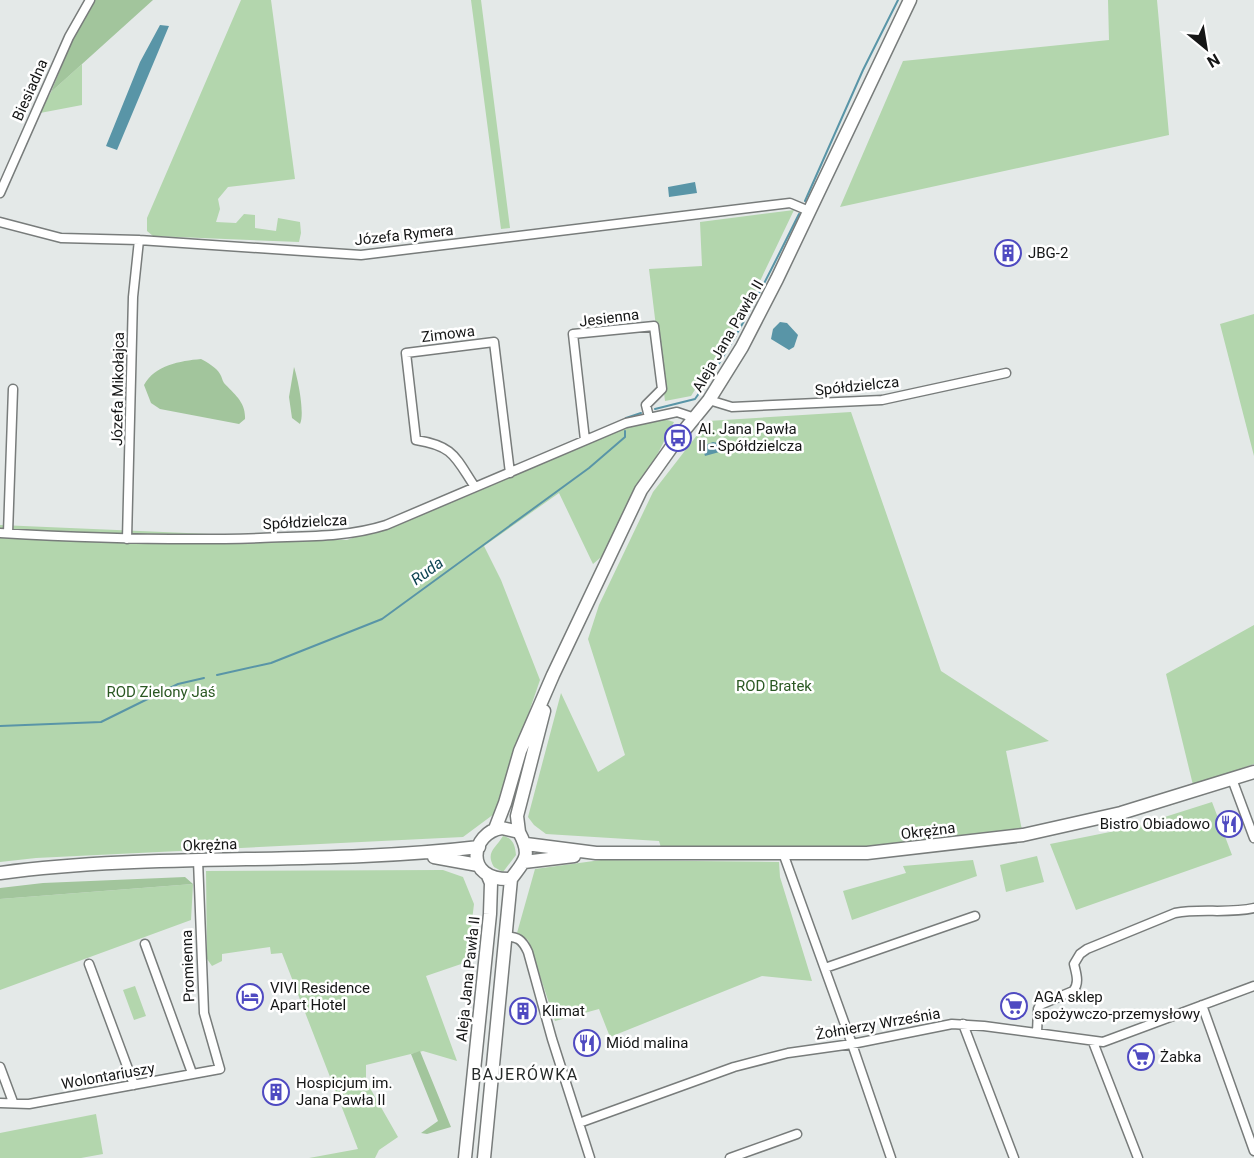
<svg xmlns="http://www.w3.org/2000/svg" width="1254" height="1158" font-family="Roboto,sans-serif">
  <rect width="100%" height="100%" fill="#e4e9e8"/>
  <path fill="#b3d6ad" d="M241,0H271L295,179L228,187L218,199L220,209L216,222L236,223L244,214L255,215V228L276,231L278,218L300,222L301,233L299,242L153,236L147,231V218Z
    M471,0H481L510,228L501,229Z
    M1108,0H1157L1169,135L840,207L903,61L1109,40Z
    M82,64V105L40,113L51,92Z
    M794,210L749,304L691,396L665,401L649,269L702,266L700,222Z
    M1254,314V456L1220,324Z
    M851,412L941,671L1049,741L1006,751L1023,835L867,853L663,854L659,841L546,834L534,825L528,817L561,693L598,772L625,755L588,639L599,605L653,492L708,421Z
    M664,419L674,422L607,552L593,564L559,493L484,546L501,580L540,680L494,814L463,837L36,858L0,862V525L347,540L460,499L627,427Z
    M1254,625V764L1193,785L1166,674Z
    M1212,802L1232,855L1076,910L1050,844L1130,828Z
    M503,836C513,838 515,845 516,855L503,872L494,867C485,852 496,848 503,836Z
    M1037,856L1044,882L1006,892L1000,865Z
    M601,860L779,862L780,877L812,981L762,976L610,1037L599,1009L555,1021L528,940L517,933L535,869Z
    M973,860L977,876L852,920L843,891L906,873L903,866Z
    M443,870L463,877L474,904L467,962L426,976L457,1061L423,1051L366,1065V1081L398,1137L379,1150L375,1158H309L358,1149L282,953L271,954L270,947L222,954V961L212,966L207,959L206,871Z
    M193,884L191,920L0,990V899Z
    M135,986L146,1016L134,1020L123,990Z
    M96,1114L103,1154L81,1158H0V1133Z"/>
  <path fill="#a2c59c" d="M89,0H153L51,92Z
    M201,359C207,362 217,368 220,374C222,377 222,380 224,383C234,394 246,402 245,419L239,424L160,409L151,403L144,385C155,365 180,361 201,359Z
    M294,367C298,379 305,414 300,424L292,418L289,397Z
    M185,877L193,884L0,899V888L43,883Z
    M420,1051L451,1127L427,1134L421,1133L438,1121L411,1054Z"/>
  <path fill="#5995a7" d="M160,25L169,26L117,150L106,146L140,62Z
    M695,182L697,193L669,197L668,187Z
    M780,322L787,323L798,335L794,347L789,350L771,339L773,329Z
    M713,442L724,444L723,451L705,456L702,446Z"/>
  <g fill="none" stroke-linecap="round" stroke-linejoin="round">
    <path stroke="#5995a7" stroke-width="2" d="M805,201L863,70L898,0
      M655,409L695,399C737,341 767,278 799,214
      M626,418L641,413
      M217,675L271,663L382,619L589,468L625,437V431
      M0,726L101,722L178,684L204,678"/>
    <defs>
      <path id="street" d="M0,193L69,37L90,0
        M0,222L61,238L139,240L361,255L790,203L809,211
        M709,400L732,407L882,400L1006,373
        M585,440L573,334L654,326L662,389L646,405L649,417
        M475,487C455,457 454,446 416,440L406,353L494,342L510,473
        M0,533C87,538 173,541 260,538C303,536 345,538 386,525L626,423L677,412L695,418
        M8,533L13,389
        M127,539L133,297L139,240
        M1232,779L1254,838
        M783,853L852,1044L891,1158
        M504,936C518,937 522,939 528,952L552,1039L590,1158
        M145,944L192,1073
        M89,964L134,1085
        M825,968L975,916
        M1202,1005L1254,1151
        M963,1024L1014,1158
        M1037,1033L1038,1009L1040,1005L1073,991C1080,983 1076,973 1074,964L1080,954L1087,949L1175,913C1201,908 1228,914 1254,908
        M1093,1042L1138,1158
        M0,1067L13,1102
        M0,1103L29,1104L220,1069L204,1013L198,860
        M579,1123L734,1067L788,1053L852,1044L952,1024L984,1026L1103,1042L1254,986
        M730,1158L797,1134"/>
      <path id="secondary" d="M502,828L519,832C532,856 525,860 511,879C462,881 471,832 502,828Z
        M495,829L505,803L520,751L553,675L641,490L678,438L709,400L742,347L777,279L910,0
        M519,832L517,816L544,711
        M526,844L596,853H867L1023,835L1121,813L1254,772
        M434,857L478,865
        M524,862L574,856
        M0,873C158,852 320,866 479,847
        M465,1158L490,914L491,883L488,876
        M484,1158L511,879"/>
    </defs>
    <use href="#street" stroke="#787c7b" stroke-width="11"/>
    <use href="#secondary" stroke="#787c7b" stroke-width="15"/>
    <use href="#street" stroke="#fff" stroke-width="8"/>
    <use href="#secondary" stroke="#fff" stroke-width="12"/>
  </g>
  <defs>
    <symbol id="building-ring" viewBox="-11 -11 22 22"><circle r="9.5" fill="#fff" stroke="#4f4ac1" stroke-width="1.5"/><path d="M-4-6H4V6H1V3H-1V6H-4ZM-2.5-4.3h1.7v1.8h-1.7ZM.8-4.3h1.7v1.8H.8ZM-2.5-1h1.7V.8h-1.7ZM.8-1h1.7V.8H.8Z" fill="#4f4ac1"/></symbol>
    <symbol id="bus-ring" viewBox="-11 -11 22 22"><circle r="9.5" fill="#fff" stroke="#4f4ac1" stroke-width="1.5"/><path d="M-5-6H5V4H4V6H2V4H-2V6H-4V4H-5ZM-3.5-4V0h7V-4ZM-3.5 1.2v1.5H-2V1.2ZM2 1.2v1.5H3.5V1.2Z" fill="#4f4ac1"/></symbol>
    <symbol id="restaurant-ring" viewBox="-11 -11 22 22"><circle r="9.5" fill="#fff" stroke="#4f4ac1" stroke-width="1.5"/><path d="M-5-6h1v4h1v-4h1v4h1v-4h1v5L-1.5 .5V6h-2V.5L-5-1ZM5-6V6H3V1.5H1.5Q1.5-4 5-6Z" fill="#4f4ac1"/></symbol>
    <symbol id="hotel-ring" viewBox="-11 -11 22 22"><circle r="9.5" fill="#fff" stroke="#4f4ac1" stroke-width="1.5"/><path d="M-6-4.5h1.5V1H6V5H4.5V3h-9V5H-6ZM-4 0a1.8 1.8 0 1 1 3.6 0ZM.5 0V-2.5h3Q6-2.5 6 0Z" fill="#4f4ac1"/></symbol>
    <symbol id="supermarket-ring" viewBox="-11 -11 22 22"><circle r="9.5" fill="#fff" stroke="#4f4ac1" stroke-width="1.5"/><path d="M-6-5.5h2.5l.6 2H6L4.5 2H-2.5L-4.4-4H-6ZM-1.5 3.2a1.3 1.3 0 1 0 .1 0ZM3 3.2a1.3 1.3 0 1 0 .1 0Z" fill="#4f4ac1"/></symbol>
  </defs>
  <g fill-rule="evenodd">
    <use href="#building-ring" x="993" y="238" width="30" height="30"/>
    <use href="#bus-ring" x="663" y="423" width="30" height="30"/>
    <use href="#restaurant-ring" x="1214" y="809" width="30" height="30"/>
    <use href="#hotel-ring" x="235" y="982" width="30" height="30"/>
    <use href="#supermarket-ring" x="999" y="991" width="30" height="30"/>
    <use href="#building-ring" x="508" y="996" width="30" height="30"/>
    <use href="#restaurant-ring" x="572" y="1028" width="30" height="30"/>
    <use href="#supermarket-ring" x="1126" y="1042" width="30" height="30"/>
    <use href="#building-ring" x="261" y="1077" width="30" height="30"/>
  </g>
  <g text-anchor="middle" dominant-baseline="central" stroke-width="5" stroke-linejoin="round" paint-order="stroke">
    <g font-size="15" fill="#151616" stroke="#fff">
      <text transform="translate(30 90) rotate(-66)">Biesiadna</text>
      <text transform="translate(404 235) rotate(-6)">Józefa Rymera</text>
      <text transform="translate(609 318) rotate(-7)">Jesienna</text>
      <text transform="translate(448 334) rotate(-7)">Zimowa</text>
      <text transform="translate(728 336) rotate(-60)">Aleja Jana Pawła II</text>
      <text transform="translate(857 386) rotate(-6)">Spółdzielcza</text>
      <text transform="translate(118 389) rotate(-89)">Józefa Mikołajca</text>
      <text transform="translate(305 522) rotate(-3)">Spółdzielcza</text>
      <text transform="translate(928 831) rotate(-7)">Okrężna</text>
      <text transform="translate(210 845) rotate(-2)">Okrężna</text>
      <text transform="translate(188 966) rotate(-92)">Promienna</text>
      <text transform="translate(468 979) rotate(-84)">Aleja Jana Pawła II</text>
      <text transform="translate(878 1024) rotate(-10)">Żołnierzy Września</text>
      <text transform="translate(108 1076) rotate(-10)">Wolontariuszy</text>
    </g>
    <g font-size="15" fill="#151616" stroke="#fff" text-anchor="start">
      <text x="1028" y="253">JBG-2</text>
      <text x="698" y="429">Al. Jana Pawła<tspan x="698" dy="17">II - Spółdzielcza</tspan></text>
      <text x="1210" y="824" text-anchor="end">Bistro Obiadowo</text>
      <text x="270" y="988">VIVI Residence<tspan x="270" dy="17">Apart Hotel</tspan></text>
      <text x="1034" y="997">AGA sklep<tspan x="1034" dy="17">spożywczo-przemysłowy</tspan></text>
      <text x="542" y="1011">Klimat</text>
      <text x="606" y="1043">Miód malina</text>
      <text x="1160" y="1057">Żabka</text>
      <text x="296" y="1083">Hospicjum im.<tspan x="296" dy="17">Jana Pawła II</tspan></text>
    </g>
    <g font-size="15" fill="#2a5822" stroke="#fff">
      <text x="774" y="686">ROD Bratek</text>
      <text x="161" y="692">ROD Zielony Jaś</text>
    </g>
    <g font-size="16" font-style="italic" fill="#0f4553" stroke="#fff">
      <text transform="translate(427 571) rotate(-36)">Ruda</text>
    </g>
    <g font-size="16" letter-spacing="1.5" fill="#262a29" stroke="#fff">
      <text x="525" y="1074">BAJERÓWKA</text>
    </g>
  </g>
  <g transform="translate(1206 48) rotate(150)" stroke="#ffffff" stroke-width="4.5" paint-order="stroke">
  <path d="M0-4.5L10 22L0 15L-10 22Z" fill="#151616"/>
  <text y="-9" font-size="16" font-weight="bold" text-anchor="middle" fill="#151616">N</text>
  </g>
</svg>
